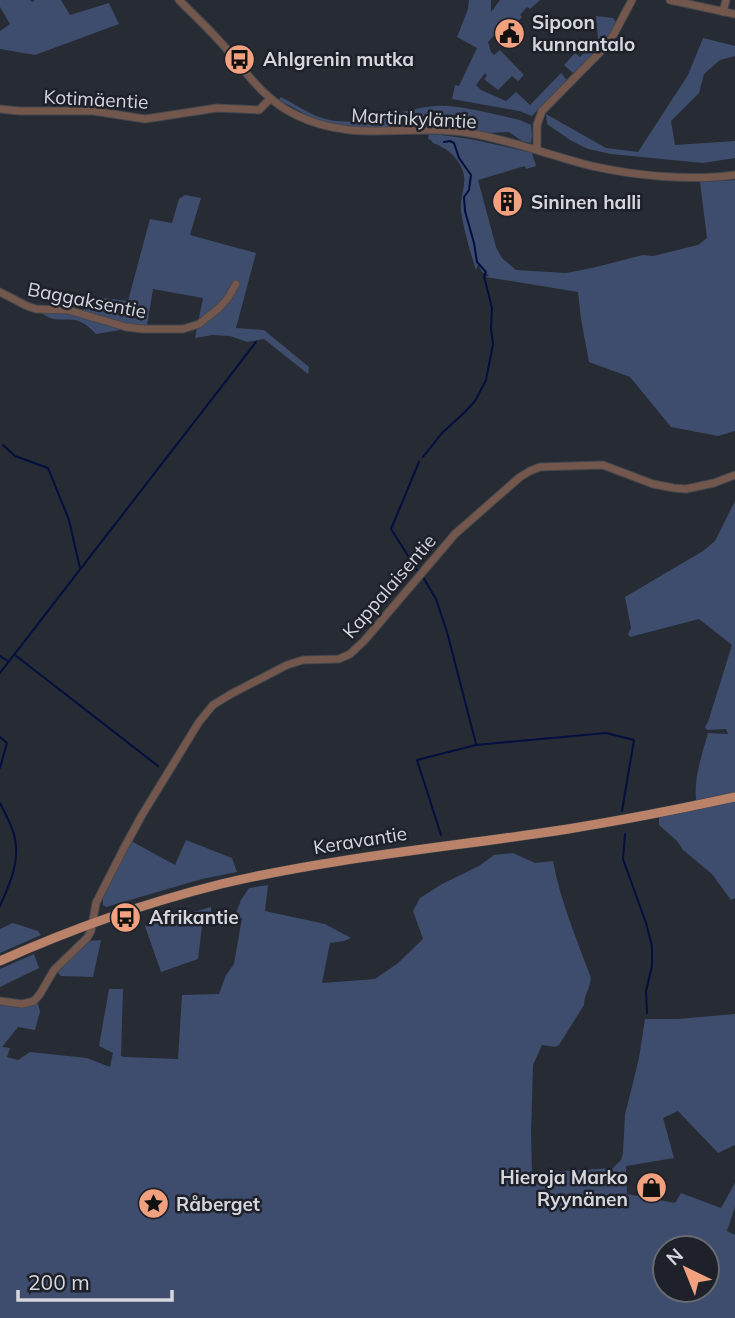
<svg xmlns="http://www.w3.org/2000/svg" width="735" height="1318" font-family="Mulish,sans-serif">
  <rect width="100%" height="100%" fill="#272b33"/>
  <path fill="#3e4d6e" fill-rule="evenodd" d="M0,0H30L32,2L35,0H61L70,15L109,3L119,24L35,55L0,49V31L10,24L0,7Z
    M469,0H491V12L500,0H540L530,9L527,7L520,15L522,17L515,24L512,21L497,36H493L488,42L491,52L494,55L500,50L524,75L518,81L512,76L498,90L484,79L487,76L485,73L476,85L481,90L506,101L516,92L530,105L561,73L567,80L532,116L519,111L452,99L455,85L459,86L477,48L457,37L468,9Z
    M596,16L613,18L616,22C608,44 589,58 573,73L564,65L575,53L580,57L598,39Z
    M703,38L735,46V56L720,60L704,74L699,93L671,121L675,145L735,141V158L703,163L611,154L588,149L570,140L547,124L546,114L606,148L638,152L688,75Z
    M281,97C293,103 306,112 319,117C356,131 398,109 435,106C458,104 497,115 520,120L531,125L532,135L531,143L522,141L509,132L488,133L453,128L365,127L339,125L316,120L279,100Z
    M429,134C464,136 498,145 532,153L536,166L526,169L525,166L478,180L496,247L502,258L516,270L566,273L592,268L643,255L653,256L698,245L707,238L700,182L735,180V431L718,436L671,427L630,377L589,362L581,319L578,292L486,277L489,275L482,272L478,264L476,270C470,251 464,231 461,211C460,201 463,194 464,184C467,165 449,148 433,143L431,140L428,139Z
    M185,195L201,198L190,235L256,253L236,328L264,330L309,367L308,374L264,339L247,342L230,336L212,335L195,338L203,298L153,289L146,332L120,330L96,334C90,328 84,322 75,320C60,318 54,323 40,312H70L83,317L86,296L128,301L150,219L172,223L179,199Z
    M735,501V898L731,900L712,874L683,850L677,841L659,825V813L697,805C692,782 702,755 708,733L728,734L726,729L707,730L705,727L708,722L732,645L699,619L630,637L628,634L631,628L625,597L703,551L715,541Z
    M186,840L232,858L237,872L202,879L106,907L103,905V898L131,841L175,865Z
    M513,853L535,863L553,861C560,900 577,940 591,978C590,988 584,995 584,1005L559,1045L555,1047L542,1045L533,1065L531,1134L532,1173L613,1168L621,1160L623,1153L625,1115L639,1058L645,1019H678L735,1014V1145L718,1153L678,1111L663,1118L674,1158L626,1166L627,1194L675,1203L681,1193L721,1208L735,1183V1207L727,1231L735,1235V1318H0V1002L24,1006L38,1003L40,1012L35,1030L18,1027L2,1047L10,1048L7,1057L18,1060L30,1052L87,1058L110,1067L113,1053L99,1046L109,989H123L121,1056L125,1057L178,1059L182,995L219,994L226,975L234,964L242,918L202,926L198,959L161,972L145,926L211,907V918L217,919L236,913L241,900L249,888L268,885L265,911L325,924L351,938L344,941L330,943L322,983L375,979L398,963L423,939L413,911L420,898L442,884L479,866L494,855ZM665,1248H707V1290H665Z
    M13,923L38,931L41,935L0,953V929Z
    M101,940L93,977L61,976L56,971L88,941Z
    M34,954L39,968L0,987V969Z"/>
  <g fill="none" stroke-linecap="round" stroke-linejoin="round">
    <path stroke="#030f3f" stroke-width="2" d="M3,445L15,456L48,468L69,520L80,568
      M423,457L442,433L465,412L475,401L486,380L493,344L491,329L492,308L484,276L486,272L477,262L474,243L465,211L464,197L469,190L471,175L459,158L454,143L450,141L444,142
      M417,570L391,529L419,462
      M423,577L436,599L447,632L476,744
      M15,655L158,766
      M0,656L8,661
      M0,673L256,342
      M0,737L7,743L0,768
      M0,803C5,813 11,824 14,834C21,860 10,884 0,906
      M625,834L623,859L646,923L652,946V966L646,991L647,1013
      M441,835L417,760L476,745L606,733L634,740L622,811"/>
    <defs>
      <path id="minor" d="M179,0C194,15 210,30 224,46C246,72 264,100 296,115C356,144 407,123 469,133C511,140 551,156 592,166C636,176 690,181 735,175
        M670,0L735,14
        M723,12L726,0
        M0,109L19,111H93L145,119L217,108L259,110L270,99
        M537,150V125L542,111L604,48L614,34L632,0
        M0,292L27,306L36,309L68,310L126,327L143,329H183L199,324L219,308L228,298L236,284
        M0,1001L22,1004L34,1001L40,994L54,970L87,938L91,931L96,903L124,848L142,815L199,722L213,705L231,694L287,665L303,660L339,659L350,654L364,641L455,534L520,477L530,471L540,467L603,465L653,484L674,488L686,489L714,483L735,475"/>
      <path id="major" d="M0,961C71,929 145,903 221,884C335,857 452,847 568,829C624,820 680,809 735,797"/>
    </defs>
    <use href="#minor" stroke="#43474e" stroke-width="9"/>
    <use href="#major" stroke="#43474e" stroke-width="10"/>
    <use href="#minor" stroke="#74574c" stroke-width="7"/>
    <use href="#major" stroke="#bb826a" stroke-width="9"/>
  </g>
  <defs>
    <symbol id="civic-disc" viewBox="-11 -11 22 22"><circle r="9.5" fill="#f2a17e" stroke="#1e2129"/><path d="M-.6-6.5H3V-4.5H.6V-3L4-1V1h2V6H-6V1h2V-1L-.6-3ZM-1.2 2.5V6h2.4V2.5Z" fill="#111"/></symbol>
    <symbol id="bus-disc" viewBox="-11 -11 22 22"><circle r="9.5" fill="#f2a17e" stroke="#1e2129"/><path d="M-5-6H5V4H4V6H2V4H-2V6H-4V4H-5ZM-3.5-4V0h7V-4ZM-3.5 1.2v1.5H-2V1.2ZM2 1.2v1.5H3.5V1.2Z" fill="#111"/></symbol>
    <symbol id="building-disc" viewBox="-11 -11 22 22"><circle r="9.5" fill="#f2a17e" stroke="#1e2129"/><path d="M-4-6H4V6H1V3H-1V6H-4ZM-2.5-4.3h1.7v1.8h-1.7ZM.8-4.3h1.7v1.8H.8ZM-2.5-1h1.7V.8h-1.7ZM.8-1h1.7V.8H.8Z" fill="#111"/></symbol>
    <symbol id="shop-disc" viewBox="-11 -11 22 22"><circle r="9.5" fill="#f2a17e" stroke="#1e2129"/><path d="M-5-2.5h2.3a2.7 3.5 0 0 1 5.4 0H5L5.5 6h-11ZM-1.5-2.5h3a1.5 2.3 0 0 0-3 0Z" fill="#111"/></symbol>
    <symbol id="sight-disc" viewBox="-11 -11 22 22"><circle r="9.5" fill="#f2a17e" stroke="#1e2129"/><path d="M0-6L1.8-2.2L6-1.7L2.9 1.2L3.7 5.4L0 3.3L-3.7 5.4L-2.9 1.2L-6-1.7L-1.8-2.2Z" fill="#111"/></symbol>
  </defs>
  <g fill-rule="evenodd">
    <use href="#civic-disc" x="492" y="16" width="35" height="35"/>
    <use href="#bus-disc" x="222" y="42" width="35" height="35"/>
    <use href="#building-disc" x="490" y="184" width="35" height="35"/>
    <use href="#bus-disc" x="108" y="900" width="35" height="35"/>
    <use href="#shop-disc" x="634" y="1170" width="35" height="35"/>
    <use href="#sight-disc" x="136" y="1186" width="35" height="35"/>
  </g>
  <g text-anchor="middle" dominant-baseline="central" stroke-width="5" stroke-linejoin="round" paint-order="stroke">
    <g font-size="19" font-weight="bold" fill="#d5d7dd" stroke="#1e2129" text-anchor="start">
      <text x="532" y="22">Sipoon<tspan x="532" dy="22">kunnantalo</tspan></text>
      <text x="263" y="59">Ahlgrenin mutka</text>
      <text x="531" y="202">Sininen halli</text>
      <text x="149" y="917">Afrikantie</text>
      <text x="628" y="1177" text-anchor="end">Hieroja Marko<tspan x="628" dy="22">Ryynänen</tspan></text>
      <text x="176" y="1204">Råberget</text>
    </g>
    <g font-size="19" fill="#d5d7dd" stroke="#1e2129">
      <text transform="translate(96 99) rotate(3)">Kotimäentie</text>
      <text transform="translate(414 118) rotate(3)">Martinkyläntie</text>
      <text transform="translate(87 300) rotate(11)">Baggaksentie</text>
      <text transform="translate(389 586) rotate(-49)">Kappalaisentie</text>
      <text transform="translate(360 840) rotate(-9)">Keravantie</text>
    </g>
  </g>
  <g transform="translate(686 1269) rotate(317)"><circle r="33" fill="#1e2129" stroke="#676a71" stroke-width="2"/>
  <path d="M0-5L12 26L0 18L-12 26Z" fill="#f2a17e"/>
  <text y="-10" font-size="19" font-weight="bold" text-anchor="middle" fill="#d5d7dd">N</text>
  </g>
  <path d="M18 1290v10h154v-10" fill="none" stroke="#d5d7dd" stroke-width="3.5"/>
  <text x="28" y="1290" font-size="21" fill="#d5d7dd" stroke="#1e2129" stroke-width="5" paint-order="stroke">200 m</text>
</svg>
